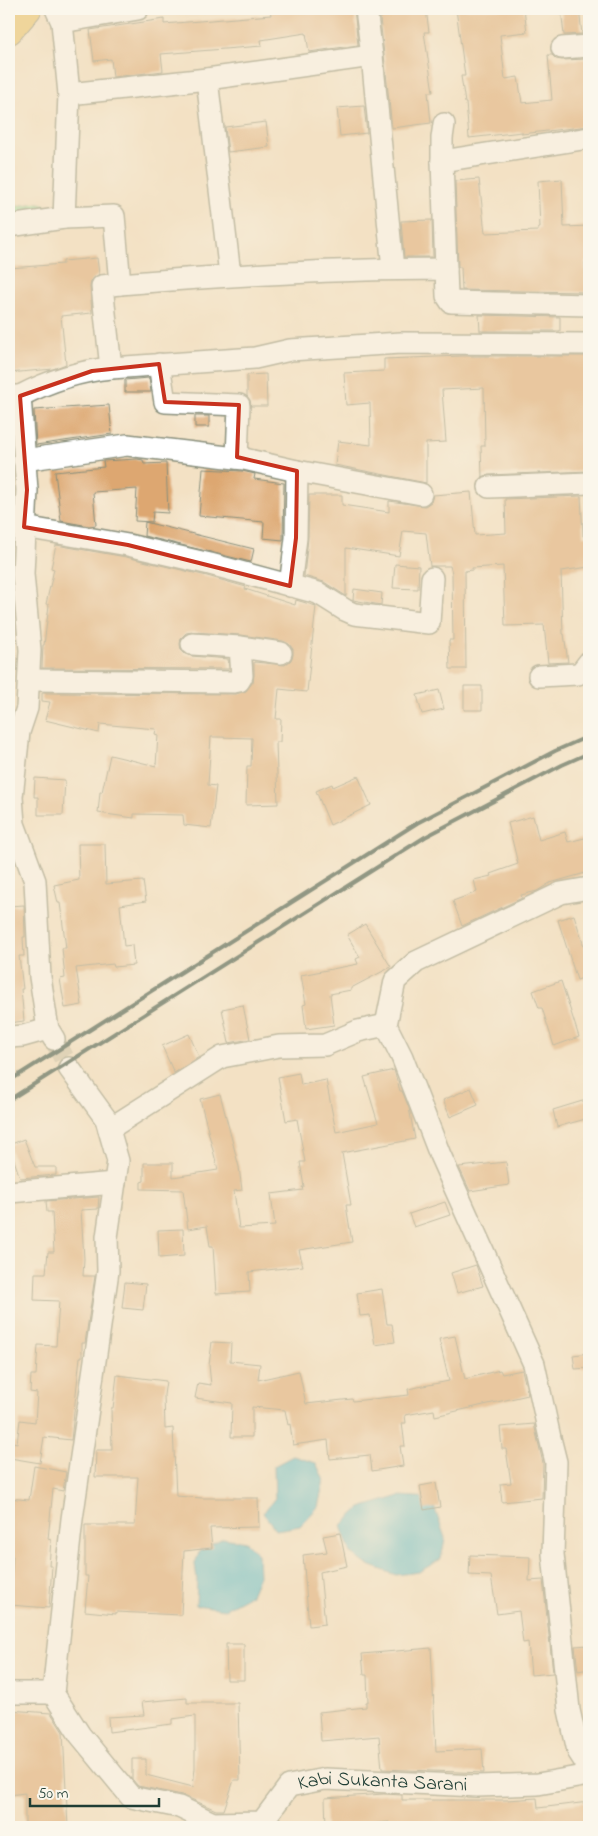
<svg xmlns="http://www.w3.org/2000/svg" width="598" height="1836" font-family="'Indie Flower',sans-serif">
  <rect width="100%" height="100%" fill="#fbf7ec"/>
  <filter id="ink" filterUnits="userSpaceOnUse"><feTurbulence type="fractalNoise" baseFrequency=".02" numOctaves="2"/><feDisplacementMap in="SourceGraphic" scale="10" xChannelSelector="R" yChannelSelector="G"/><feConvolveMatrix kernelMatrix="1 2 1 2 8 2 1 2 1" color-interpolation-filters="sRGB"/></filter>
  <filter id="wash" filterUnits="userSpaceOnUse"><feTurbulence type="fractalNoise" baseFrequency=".0096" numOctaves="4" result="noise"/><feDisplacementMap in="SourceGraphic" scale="20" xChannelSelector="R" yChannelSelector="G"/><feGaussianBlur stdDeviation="1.12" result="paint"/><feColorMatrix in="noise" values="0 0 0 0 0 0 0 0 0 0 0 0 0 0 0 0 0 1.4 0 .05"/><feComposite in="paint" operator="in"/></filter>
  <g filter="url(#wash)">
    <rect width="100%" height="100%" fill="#f3e1c4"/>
    <path fill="#8fdf9e" stroke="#578e69" d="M39,203L45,205L48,211L9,224V207Z"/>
    <path fill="#53bcd0" stroke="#397c82" d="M293,1456L316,1463L324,1480L318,1507L300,1526L276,1530L263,1513L275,1498L274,1466Z
      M400,1496L431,1498L445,1538L441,1559L419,1572L396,1575L366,1564L351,1553L341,1526L360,1508Z
      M223,1538L246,1542L258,1554L259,1576L251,1595L225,1609L196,1605L197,1579L195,1564L200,1550Z"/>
    <g id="blocks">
      <path fill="#dda771" d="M270,9H354L358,45L309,52L306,33L261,40L262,46L161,54L163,71L113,77L111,59L94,61L90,30L164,19V24L271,15Z
        M379,9H426L429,32H424L433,92H428L431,123L392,128Z
        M456,9H524L527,32L500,35L505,79L518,77L522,103L552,100L548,55H552L556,59L562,60L589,59V126L522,134V132L469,138L466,103H465L461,76H465Z
        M561,9H579L582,34L564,35Z
        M364,106L367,133L340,136L337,108Z
        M266,122L269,147L228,152L225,127Z
        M479,179L485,233L538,231V228H540L538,181L562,179L564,227L589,226V262H585L586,292L462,290L461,267H458L455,181Z
        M432,220L433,257H404L401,221Z
        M97,258L99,274L91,281L90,287L92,313L61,316L66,364L53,369L9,373V268L63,264V261Z
        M479,315L560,317V331H480Z
        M462,356H589V471L488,475L482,477L481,446H485L484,388L442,390L446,442L426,443V483L335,465L338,441L371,445L370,403L346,405L344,373L384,371V359Z
        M266,374L267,406H251L250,400L247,396V375Z
        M149,378L151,392H125V380Z
        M109,405L112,434L36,445L34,410Z
        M195,416H209V427H195Z
        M137,459L143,460L144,464L166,463L168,513L153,512L152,522L135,521L137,489L93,492L96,525L89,526L61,521L55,472L104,467L103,461Z
        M203,469L242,471L255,474L254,479L284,483L283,540L263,538L264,522L199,516Z
        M471,492L475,535L506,533L505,499L581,496L583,536H588L589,567L561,571L563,634H564L568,662L548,663L544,625L505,626L503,566L472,568V570L465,571L466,669H450L449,640H453L452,573L450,566H430L426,533L403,531L399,556L346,548V596L324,582L304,576L308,538L309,495H342V505L389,512V501L425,506L431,502L433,495Z
        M145,522L254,549L251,562L144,536Z
        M56,545L126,557L207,576L246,587L245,589L295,605L296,600L316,606L307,692L279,689L276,719H281L280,742H276L278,804L246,805L247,766H251L252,738L218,737H211L208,785L216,786L211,828L184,825L183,815L134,814V818L98,813L100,792H102L110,755L156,766L158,735L155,734L156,729L100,724L99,733L45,720L50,702L42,701V693L236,694L246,691L253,682L254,675V662L285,665L291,660L293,655V649L289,644L283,641L241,635L193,632L186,633L181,638L180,644L181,650L185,654L191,656L228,659L229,669L42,668L43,645H44L49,605L46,604L54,569L51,568Z
        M395,564L419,566L418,589L393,588Z
        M354,589L382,593L381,605L353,600Z
        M464,686H482V710H464Z
        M439,690L444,709L422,714L417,695Z
        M358,776L371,805L330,825L316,791L332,784L333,787Z
        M35,778L65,780L63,815H38V797H34Z
        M533,816L539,840L565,832L568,842L589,837V872L550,883L537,891L521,895L522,898L462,926L453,901L477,892L474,880L491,876L490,874L518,864L508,823Z
        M78,844H105L106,884L143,881L146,901L120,905L124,946L132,945L134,965L114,967L113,964L76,968L82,1005L65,1008L60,979L65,978L62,948H66L60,903H58L54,885L79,880Z
        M24,905L25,937H23L24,956H19L23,989H21L24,1021L9,1023V906Z
        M574,915L589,962V976L577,980L558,920Z
        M365,924L391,967L351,988V990L330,994L334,1025L306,1029L303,1005L306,1004L301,975L358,964L356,959L360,957L347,935Z
        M561,981L579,1037L554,1046L542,1008H539L533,991Z
        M243,1005L250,1039L229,1043L222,1009Z
        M189,1034L199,1057L174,1073L162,1046Z
        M394,1070L400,1091H402L409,1108L415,1139L342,1153L351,1205H346L352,1242L299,1250L303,1266L249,1272L250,1292L216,1294L213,1246H210L207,1226L188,1229L183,1190L141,1189V1182L144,1181V1163H173V1177L218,1170L200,1099L220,1094L239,1167L242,1190L234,1191L239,1228L275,1226L271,1194L303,1190L302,1187H304L300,1162H305L297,1119L286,1121L278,1077L299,1073L301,1085L326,1080L336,1132L378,1123L364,1077Z
        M471,1088L478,1105L450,1117L443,1100Z
        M589,1099V1118L557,1127L553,1110Z
        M24,1139L35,1167H56V1175L20,1178L9,1145Z
        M506,1162L509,1185L470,1191L459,1167Z
        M99,1197L98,1209L81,1210L84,1259L83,1276H95L85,1343H82V1357H80L71,1440L44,1437L40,1463L10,1458L13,1442L17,1443L20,1420L35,1422L37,1393L30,1392L31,1375H36L38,1345L56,1346L59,1301L34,1300L35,1273H46L48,1252H54L52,1212H47L46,1201Z
        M445,1202L450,1215L414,1227L409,1214Z
        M183,1229L184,1256L159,1258L158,1230Z
        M476,1265L483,1286L457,1293L451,1273Z
        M125,1282L146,1284L143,1310L122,1308Z
        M382,1289L387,1324H392L395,1342L375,1345L370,1315L360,1316L357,1293Z
        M455,1336L465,1379L500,1370L502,1374L522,1370L528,1395L435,1416L434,1410L405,1415L406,1423H402L405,1446H400L403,1466L372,1471L370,1455L330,1459L328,1440L293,1445L290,1424L288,1425L285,1410L252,1407V1437H231L232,1403L195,1398L198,1383L211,1385L209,1365L212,1342L231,1343L230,1361L260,1364L258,1380L299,1371L306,1404L352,1399L353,1401L409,1395L408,1389L449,1381L439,1339Z
        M589,1353V1368L575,1369L573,1355Z
        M117,1375L166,1381L164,1395L165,1429L173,1428L176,1496L202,1498H258L259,1527L210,1528L212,1548L184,1551L181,1615L116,1612V1614L85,1611L88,1576H85V1525H135L138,1477H95L96,1450H112L111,1408H113Z
        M534,1424L543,1463L542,1498L502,1502L500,1484L511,1483L506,1449H502L500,1427Z
        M34,1466L66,1472L63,1491L53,1489L48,1539L51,1540L49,1566H52L49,1608L10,1605L13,1556L9,1555V1498L29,1500Z
        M436,1483L440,1507L424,1510L420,1486Z
        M340,1533L347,1566L320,1572L325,1624L309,1626L303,1555L327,1552L323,1536Z
        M470,1555L530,1557L529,1581L543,1580L553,1673L531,1675L528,1642L523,1643L519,1611L497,1614L491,1576L469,1575Z
        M226,1644H244V1680H227Z
        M589,1645V1669L578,1671L575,1646Z
        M431,1648L436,1751L482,1749L484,1773L382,1769L379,1736L321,1741L319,1712L366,1707V1702H368L367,1675H364L362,1654Z
        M187,1698V1703H238L240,1780H234L224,1810H216L182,1795L138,1786L132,1779V1759H146V1775L193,1787L195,1768V1716L172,1719V1724L109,1732L108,1717L144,1715L142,1702Z
        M9,1710L51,1713L63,1732L68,1827H25V1793L9,1795Z
        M384,1794L402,1795V1800H507L537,1798L538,1808L589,1802V1826L575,1827H389V1822L358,1825L348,1827H326L325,1798Z"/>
    </g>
  </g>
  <g filter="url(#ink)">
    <use href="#blocks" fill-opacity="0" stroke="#898f7c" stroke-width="1"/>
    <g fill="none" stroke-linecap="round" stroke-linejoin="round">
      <path stroke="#c9c0a7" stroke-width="21" stroke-dasharray="21 11" stroke-linecap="butt" d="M54,1039L69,1068"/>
      <defs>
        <g id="minor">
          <path d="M366,9L372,56L393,269"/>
          <path d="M62,22L138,9"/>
          <path d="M562,48L589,46"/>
          <path d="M207,79L230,275"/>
          <path d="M69,94L207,79L372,56"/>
          <path d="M444,124L442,138V161L446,269"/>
          <path d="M442,161L589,138"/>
          <path d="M64,218L114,216L120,284C229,275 337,269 446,269L447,296L451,302L589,305"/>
          <path d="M9,226L64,218L69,94L62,22L56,9"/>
          <path d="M159,364L165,402L239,405L237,458"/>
          <path d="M111,368L102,286L120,284"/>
          <path d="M9,396H20L27,490L23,574L30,650L27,708L19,732L12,797L14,824L35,881L40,977L48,1029L54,1039"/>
          <path d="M20,396C47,382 80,371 111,368L255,358L290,350L401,343L589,344"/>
          <path d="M24,460L127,445L244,459L297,471L421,494"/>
          <path d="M489,487L589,483"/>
          <path d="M24,527L128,545L210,564L318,593L345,610L354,614L429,623L432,578"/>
          <path d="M290,586L296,538L297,471"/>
          <path d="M240,647L281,653"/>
          <path d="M539,676L578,674L582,671L589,662"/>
          <path d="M29,680L234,682L239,681L242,676L240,647L192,644"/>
          <path d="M386,1025L402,1057L440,1155L534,1364L550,1438L556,1462L553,1554L569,1710L578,1751L589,1768"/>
          <path d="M9,1037L23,1036L48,1029"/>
          <path d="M109,1129L222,1057L279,1046L325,1045L358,1031L386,1025L395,981L416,962L561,893L589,888"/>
          <path d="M9,1192L115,1183"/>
          <path id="s1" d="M9,1693H53L80,1735L131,1797L179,1807L213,1823L262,1822L289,1786L325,1779L477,1786L538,1784L589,1775"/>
          <path d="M53,1693L72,1519L108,1271L107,1237L118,1161L106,1119L69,1068"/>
        </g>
        <path id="major" d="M9,30L27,9"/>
      </defs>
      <use href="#minor" stroke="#898f7c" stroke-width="24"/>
      <use href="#major" stroke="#898f7c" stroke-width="30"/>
      <use href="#minor" stroke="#fff" stroke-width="21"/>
      <use href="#major" stroke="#ecc669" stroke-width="28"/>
      <path stroke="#1f3d34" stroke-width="4" d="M9,1081L417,823L555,751L589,736
        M9,1100L425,837L562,765L589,753"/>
    </g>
  </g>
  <path d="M0 0H598V1836H0ZM159,364L165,402L239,405L237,457L297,471L296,538L290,586L128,545L24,527L27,490L20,396L92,371Z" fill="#f3e1c4" fill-opacity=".55" fill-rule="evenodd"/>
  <path fill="none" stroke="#c8321e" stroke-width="4" stroke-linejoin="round" d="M159,364L165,402L239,405L237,457L297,471L296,538L290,586L128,545L24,527L27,490L20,396L92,371Z"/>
  <g text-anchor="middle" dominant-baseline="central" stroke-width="4.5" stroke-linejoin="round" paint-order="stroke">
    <g font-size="20" fill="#1f3d34" stroke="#fbf7ec">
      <text stroke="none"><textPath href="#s1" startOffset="449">Kabi Sukanta Sarani</textPath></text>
    </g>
  </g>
  <rect width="598" height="1836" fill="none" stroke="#fbf7ec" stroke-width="30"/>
  <path d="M30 1798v8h129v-8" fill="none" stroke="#1f3d34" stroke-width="2.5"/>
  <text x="38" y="1798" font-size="15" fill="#1f3d34" stroke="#fbf7ec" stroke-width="4" paint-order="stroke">50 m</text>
</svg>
